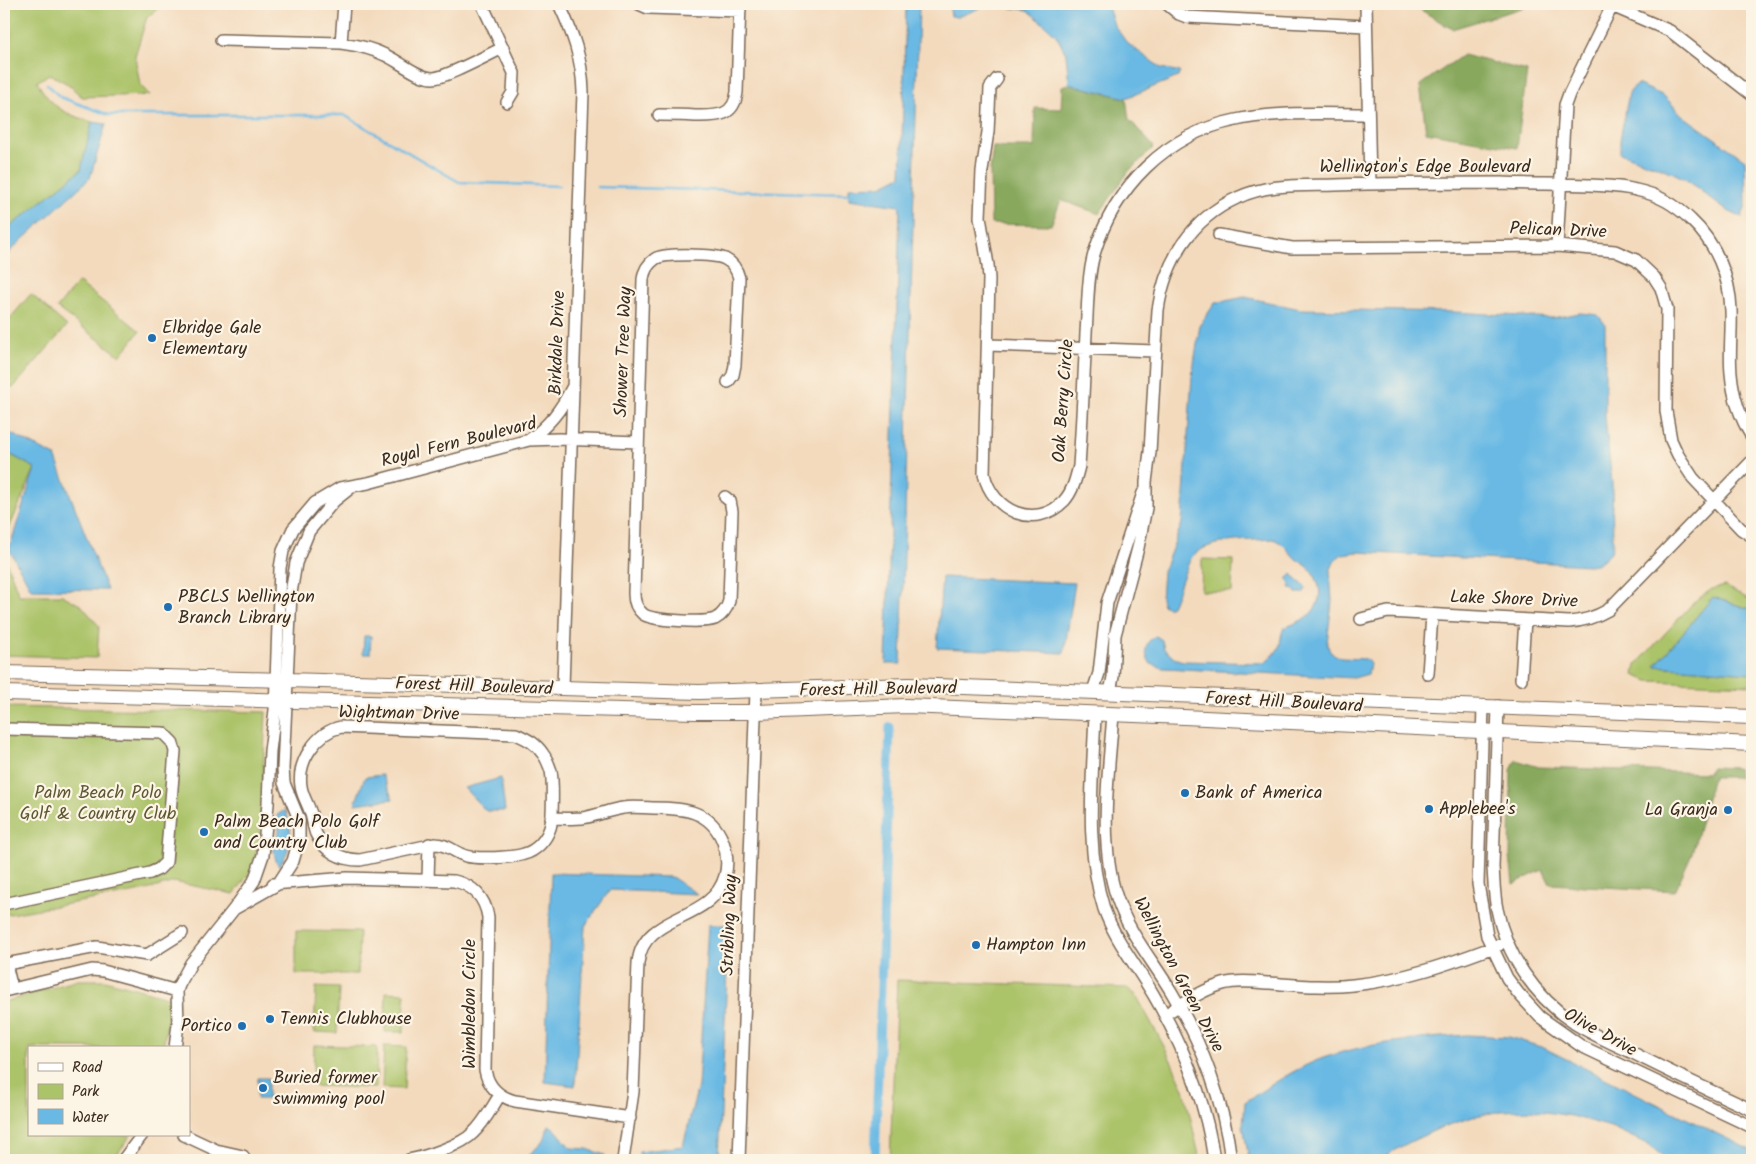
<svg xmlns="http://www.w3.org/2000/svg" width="1756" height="1164" font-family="Kalam,sans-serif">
  <rect width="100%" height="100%" fill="#fcf5e5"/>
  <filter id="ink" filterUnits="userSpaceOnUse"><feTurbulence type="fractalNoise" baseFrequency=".02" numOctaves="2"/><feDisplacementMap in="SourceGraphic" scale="10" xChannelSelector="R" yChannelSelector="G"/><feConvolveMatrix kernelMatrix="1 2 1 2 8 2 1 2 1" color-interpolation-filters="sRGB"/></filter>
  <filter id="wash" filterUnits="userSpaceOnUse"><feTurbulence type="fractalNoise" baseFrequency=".0096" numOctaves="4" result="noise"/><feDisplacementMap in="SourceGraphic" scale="20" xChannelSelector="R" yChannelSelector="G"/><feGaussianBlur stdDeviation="1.12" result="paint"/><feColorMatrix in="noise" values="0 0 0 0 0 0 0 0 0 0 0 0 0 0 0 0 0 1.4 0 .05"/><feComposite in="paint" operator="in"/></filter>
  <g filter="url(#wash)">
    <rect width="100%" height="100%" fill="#f3dabd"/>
    <path fill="#abc369" stroke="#737644" d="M5,4H164L147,17L135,56L140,85L150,95L82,97L68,84L49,74L37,82C53,109 64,113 92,122L81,170L7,230L4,235V47L10,46L11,32Z
      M78,282L140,331L120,356L57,308Z
      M31,294L67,326L13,388L4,380V325Z
      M4,451L35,468L8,531L6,561L19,595H62L82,606L99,626L97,658L4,655Z
      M1202,559L1233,560L1232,592L1201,591Z
      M1725,586L1752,601V610L1713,597L1656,666L1752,673V685L1648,681L1634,675L1636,665L1694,602L1712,589Z
      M4,707L266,712L260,836L252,870L234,894L174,882L143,891L4,915Z
      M296,931L359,932L358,974H296Z
      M78,980H105L171,998L163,1048H29V1135H131L113,1160H4V1002Z
      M897,980L1127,988L1136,995L1165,1048L1184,1089L1200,1160H890Z
      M316,987L339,988L337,1033L314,1032Z
      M386,992L405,993L404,1032H385Z
      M314,1045L377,1047L376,1088L313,1086Z
      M384,1046L406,1047L404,1089L382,1088Z"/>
    <path fill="#88a95d" stroke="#626a3e" d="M1411,4H1535L1452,29Z
      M1463,55L1527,71L1517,148L1426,132L1420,85Z
      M1069,84L1126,98L1129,119L1154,147L1129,171L1099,214L1061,200L1051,225L991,224L990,170L993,147H1034L1035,108L1061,109L1062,86Z
      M1516,760L1539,767L1708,773L1712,767L1737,768L1738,777H1713L1692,853L1675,891L1550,884L1543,870L1513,884L1510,856L1511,770Z"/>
    <path fill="#69b9e4" stroke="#527281" d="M906,4H919L901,664H886L900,206L849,199V187L881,186L901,176Z
      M949,4H1107L1114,25L1127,43L1161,68L1180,72L1178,77L1126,98L1069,84L1066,54L1056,35L1028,10L989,5L957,17L951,16Z
      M1637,84L1664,96L1682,115L1745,160L1746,204L1742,217C1721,211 1706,193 1688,181C1668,168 1642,162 1620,153V140L1629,93Z
      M92,122L106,124L90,178L12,249L4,262V235L6,230L81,170Z
      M1245,297L1300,309L1455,312L1552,318L1580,313L1598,315L1605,324V417L1612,483L1613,543L1611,552L1598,564L1588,565L1358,552L1342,554L1335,560L1330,571L1332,601L1327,643L1330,652L1341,658L1366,659L1370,664L1368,674L1354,678L1163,668L1151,664C1144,654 1143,642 1156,636L1162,640L1164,649L1174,658L1183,661L1264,663C1270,659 1278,652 1280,644C1281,638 1281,634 1284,628C1289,626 1296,623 1302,620C1323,608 1325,586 1309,568C1305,564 1300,562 1296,559C1288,551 1284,543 1273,539C1251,541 1202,538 1190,560C1183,574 1179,590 1173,604L1168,608L1163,605L1161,599L1163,572L1182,523L1192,376L1200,325L1215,303Z
      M4,430L55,456L107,590L31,589L9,549L35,468L4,451Z
      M1292,574L1299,582L1304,585L1306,589L1303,593H1296L1293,588H1290V583L1287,579Z
      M942,577L1075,583L1064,653L937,648Z
      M1713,597L1752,610V673L1655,666Z
      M364,636H371L370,654H363Z
      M382,775L393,799L355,804L365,777Z
      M501,778L505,811H486L464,788Z
      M285,810C294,830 292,849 279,866L276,861L273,846L279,831L277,815Z
      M551,873L672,877L697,894L610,890L585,926L575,1086L545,1082Z
      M708,925H729L719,1160H639V1152L683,1146L698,1086Z
      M1466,1035L1509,1037L1544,1048L1752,1151V1160H1668L1647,1144L1611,1127L1572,1116L1531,1110L1501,1111L1476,1116L1440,1128L1412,1141L1393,1151L1383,1160H1249L1243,1125L1245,1102C1271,1085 1297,1067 1326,1057C1371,1042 1418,1039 1466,1035Z
      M258,1078H268V1099H257Z
      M549,1125C558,1130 563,1140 571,1148L587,1149L605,1155L604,1160H525L543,1141Z"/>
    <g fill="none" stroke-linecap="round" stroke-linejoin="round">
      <path stroke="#69b9e4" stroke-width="2.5" d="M47,84L60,97L109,115H344L459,182L559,186
        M597,187L852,194"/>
      <path stroke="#69b9e4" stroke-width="9" d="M875,1160L890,727"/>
    </g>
  </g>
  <g filter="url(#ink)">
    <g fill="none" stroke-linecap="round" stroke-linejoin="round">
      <defs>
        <path id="minor" d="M482,4L514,73L513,92L507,102
          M559,4C573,34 582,57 583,92L563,687
          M639,4L648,8L740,11
          M1167,4L1179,14L1187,17L1366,26
          M1366,4L1370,184
          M1612,6L1670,31L1752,95
          M221,40L341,43C356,45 371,48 385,55C399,61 418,78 433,78C446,78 489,54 503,48
          M341,43L344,4
          M997,79L990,88L988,132L982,171L980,217L988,265L989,279L984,474C992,511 1035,531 1064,501C1073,491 1076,478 1079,466C1082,422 1084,377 1086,333C1088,307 1087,279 1094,254C1114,187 1166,134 1236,120C1277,111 1325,114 1368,114
          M659,115C671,115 683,115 695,116C715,116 734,118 737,92L740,4
          M1219,235L1292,248L1557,246L1615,251L1636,260L1654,277L1661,288L1667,309L1666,411L1671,440L1678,455L1693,478L1741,529L1752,536
          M1557,246L1565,105L1569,94L1613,4
          M988,345L1155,351
          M529,440C549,425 561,410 572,388
          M353,486L334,501L309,531L296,563L291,593L283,769L284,783L299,819V840L293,861L278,884L234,909L254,881L263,855L268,804L270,751L275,710L280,568L283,551L293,529L315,503L340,488L368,483L529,440L559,439L638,442
          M725,497L730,501L732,511L729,601C727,608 723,615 715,619C705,623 652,621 643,614C637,609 634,602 634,594L643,279C644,271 648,264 655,259C664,253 715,254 725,259C733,263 737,270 739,278L735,365L733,375L728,382
          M1361,619L1388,612L1569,622C1584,621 1596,617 1608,610L1752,461
          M1428,674L1432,615
          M1521,679L1525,620
          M1093,691L1099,673L1107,603L1143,493
          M1110,692L1113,677L1115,635L1138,548L1146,508V482L1150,452L1158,310C1165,261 1191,219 1237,198C1268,183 1303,186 1336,185C1391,183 1446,183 1501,183C1531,184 1560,184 1590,185C1605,186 1621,186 1636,190C1656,194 1676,205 1691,220C1715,242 1730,277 1731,310C1732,331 1729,353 1731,373C1733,396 1740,418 1752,437
          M1483,706L1478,884L1487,936L1507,978L1518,993L1540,1017L1581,1046L1752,1127
          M1498,706L1493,867C1494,881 1494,895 1497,909C1506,955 1535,997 1574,1023C1593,1035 1614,1044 1635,1054C1674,1074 1713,1092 1752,1110
          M1095,713C1093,778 1084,846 1104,909C1115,940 1136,965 1153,994C1183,1045 1206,1101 1214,1160
          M1113,714C1109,772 1098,842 1117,898C1129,934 1154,962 1172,993C1202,1043 1224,1102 1231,1160
          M341,727L516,734C527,739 536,743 543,754C547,759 549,765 551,771C553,781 553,819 550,828C546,840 536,851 524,854C513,858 477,859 466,856C455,853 448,844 435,844L360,860C341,860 324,851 316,834C313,827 313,818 310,811C307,802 302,795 301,786C297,761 317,732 341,727Z
          M4,729L163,733L172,742L175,751L166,862L159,869L150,873L4,904
          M551,818C561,818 572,819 582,818C596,816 609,810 623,808C633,806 643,808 653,808C683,808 711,810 723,842C727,853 728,865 725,876C712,923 643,912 638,963L633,1092L623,1160
          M428,880L429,844
          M273,884L347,878L454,881C473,885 485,898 488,917L485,1070C488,1086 499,1097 515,1101L630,1118
          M6,964L97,947L147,955L182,933
          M4,965L6,964L12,989
          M4,991L92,970L103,971L177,991
          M1172,1010C1188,1000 1205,989 1223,984C1237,980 1255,982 1269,983C1297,985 1325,988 1353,985C1404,980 1451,963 1499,945
          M175,1048L178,1024L177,991L179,985L191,963L234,909
          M184,1135L216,1150L243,1156
          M123,1160L142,1135
          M409,1160C425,1157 462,1145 473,1133C484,1123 492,1107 500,1095
          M739,1160L756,691"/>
        <path id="major" d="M4,673L287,680L699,692L909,685L1752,717
          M4,693L695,712H756L906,706L1184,717L1752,744"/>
      </defs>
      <use href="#minor" stroke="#7b6856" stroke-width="14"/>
      <use href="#major" stroke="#7b6856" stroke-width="16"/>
      <use href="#minor" stroke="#fff" stroke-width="11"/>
      <use href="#major" stroke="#fff" stroke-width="14"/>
    </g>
  </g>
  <g fill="#1f6fb2" stroke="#fcf5e5" stroke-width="2">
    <circle cx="152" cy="338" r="5"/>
    <circle cx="168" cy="607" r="5"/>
    <circle cx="1185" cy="793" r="5"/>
    <circle cx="1429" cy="809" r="5"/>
    <circle cx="1728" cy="810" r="5"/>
    <circle cx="204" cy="832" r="5"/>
    <circle cx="976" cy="945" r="5"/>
    <circle cx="270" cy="1019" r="5"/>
    <circle cx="242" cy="1026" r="5"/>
    <circle cx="263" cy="1088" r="5"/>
  </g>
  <g text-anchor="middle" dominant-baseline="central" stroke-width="4.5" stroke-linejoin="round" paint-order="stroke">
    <g font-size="18" fill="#3b2a1e" stroke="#fcf5e5">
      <text x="1425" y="167">Wellington's Edge Boulevard</text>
      <text transform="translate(1558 231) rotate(2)">Pelican Drive</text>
      <text transform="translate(558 343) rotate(-88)">Birkdale Drive</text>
      <text transform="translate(624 352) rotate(-88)">Shower Tree Way</text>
      <text transform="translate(1064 401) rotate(-86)">Oak Berry Circle</text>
      <text transform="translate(459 443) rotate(-14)">Royal Fern Boulevard</text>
      <text transform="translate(1514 600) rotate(2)">Lake Shore Drive</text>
      <text transform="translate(474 687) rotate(2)">Forest Hill Boulevard</text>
      <text transform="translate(878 690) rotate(-1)">Forest Hill Boulevard</text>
      <text transform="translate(1284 703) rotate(3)">Forest Hill Boulevard</text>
      <text transform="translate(399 714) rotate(1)">Wightman Drive</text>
      <text transform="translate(730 925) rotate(-88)">Stribling Way</text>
      <text transform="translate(1178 975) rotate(62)">Wellington Green Drive</text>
      <text transform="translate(470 1004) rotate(-90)">Wimbledon Circle</text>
      <text transform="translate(1600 1033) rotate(29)">Olive Drive</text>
    </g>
    <g font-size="18" fill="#3b2a1e" stroke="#fcf5e5" text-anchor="start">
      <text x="162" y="328">Elbridge Gale<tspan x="162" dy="21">Elementary</tspan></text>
      <text x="178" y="597">PBCLS Wellington<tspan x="178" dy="21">Branch Library</tspan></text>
      <text x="1195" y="793">Bank of America</text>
      <text x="1439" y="809">Applebee's</text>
      <text x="1718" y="810" text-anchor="end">La Granja</text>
      <text x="214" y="822">Palm Beach Polo Golf<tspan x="214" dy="21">and Country Club</tspan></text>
      <text x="986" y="945">Hampton Inn</text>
      <text x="280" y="1019">Tennis Clubhouse</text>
      <text x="232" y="1026" text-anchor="end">Portico</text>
      <text x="273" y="1078">Buried former<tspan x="273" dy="21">swimming pool</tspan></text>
    </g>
    <g font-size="18" fill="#5d5834" stroke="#fcf5e5">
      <text x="98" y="793">Palm Beach Polo<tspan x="98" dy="21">Golf &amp; Country Club</tspan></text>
    </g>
  </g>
  <rect width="1756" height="1164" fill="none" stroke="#fcf5e5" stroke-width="20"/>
  <rect x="28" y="1046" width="162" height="90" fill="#fcf5e5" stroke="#afa495"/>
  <rect x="38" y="1063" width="25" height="8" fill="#ffffff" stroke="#afa495"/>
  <text x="72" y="1072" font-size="15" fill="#3b2a1e">Road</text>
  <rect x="38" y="1084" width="25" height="15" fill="#abc369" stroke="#afa495"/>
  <text x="72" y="1096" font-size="15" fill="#3b2a1e">Park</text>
  <rect x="38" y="1109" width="25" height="15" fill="#69b9e4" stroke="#afa495"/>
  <text x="72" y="1122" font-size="15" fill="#3b2a1e">Water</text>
</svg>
